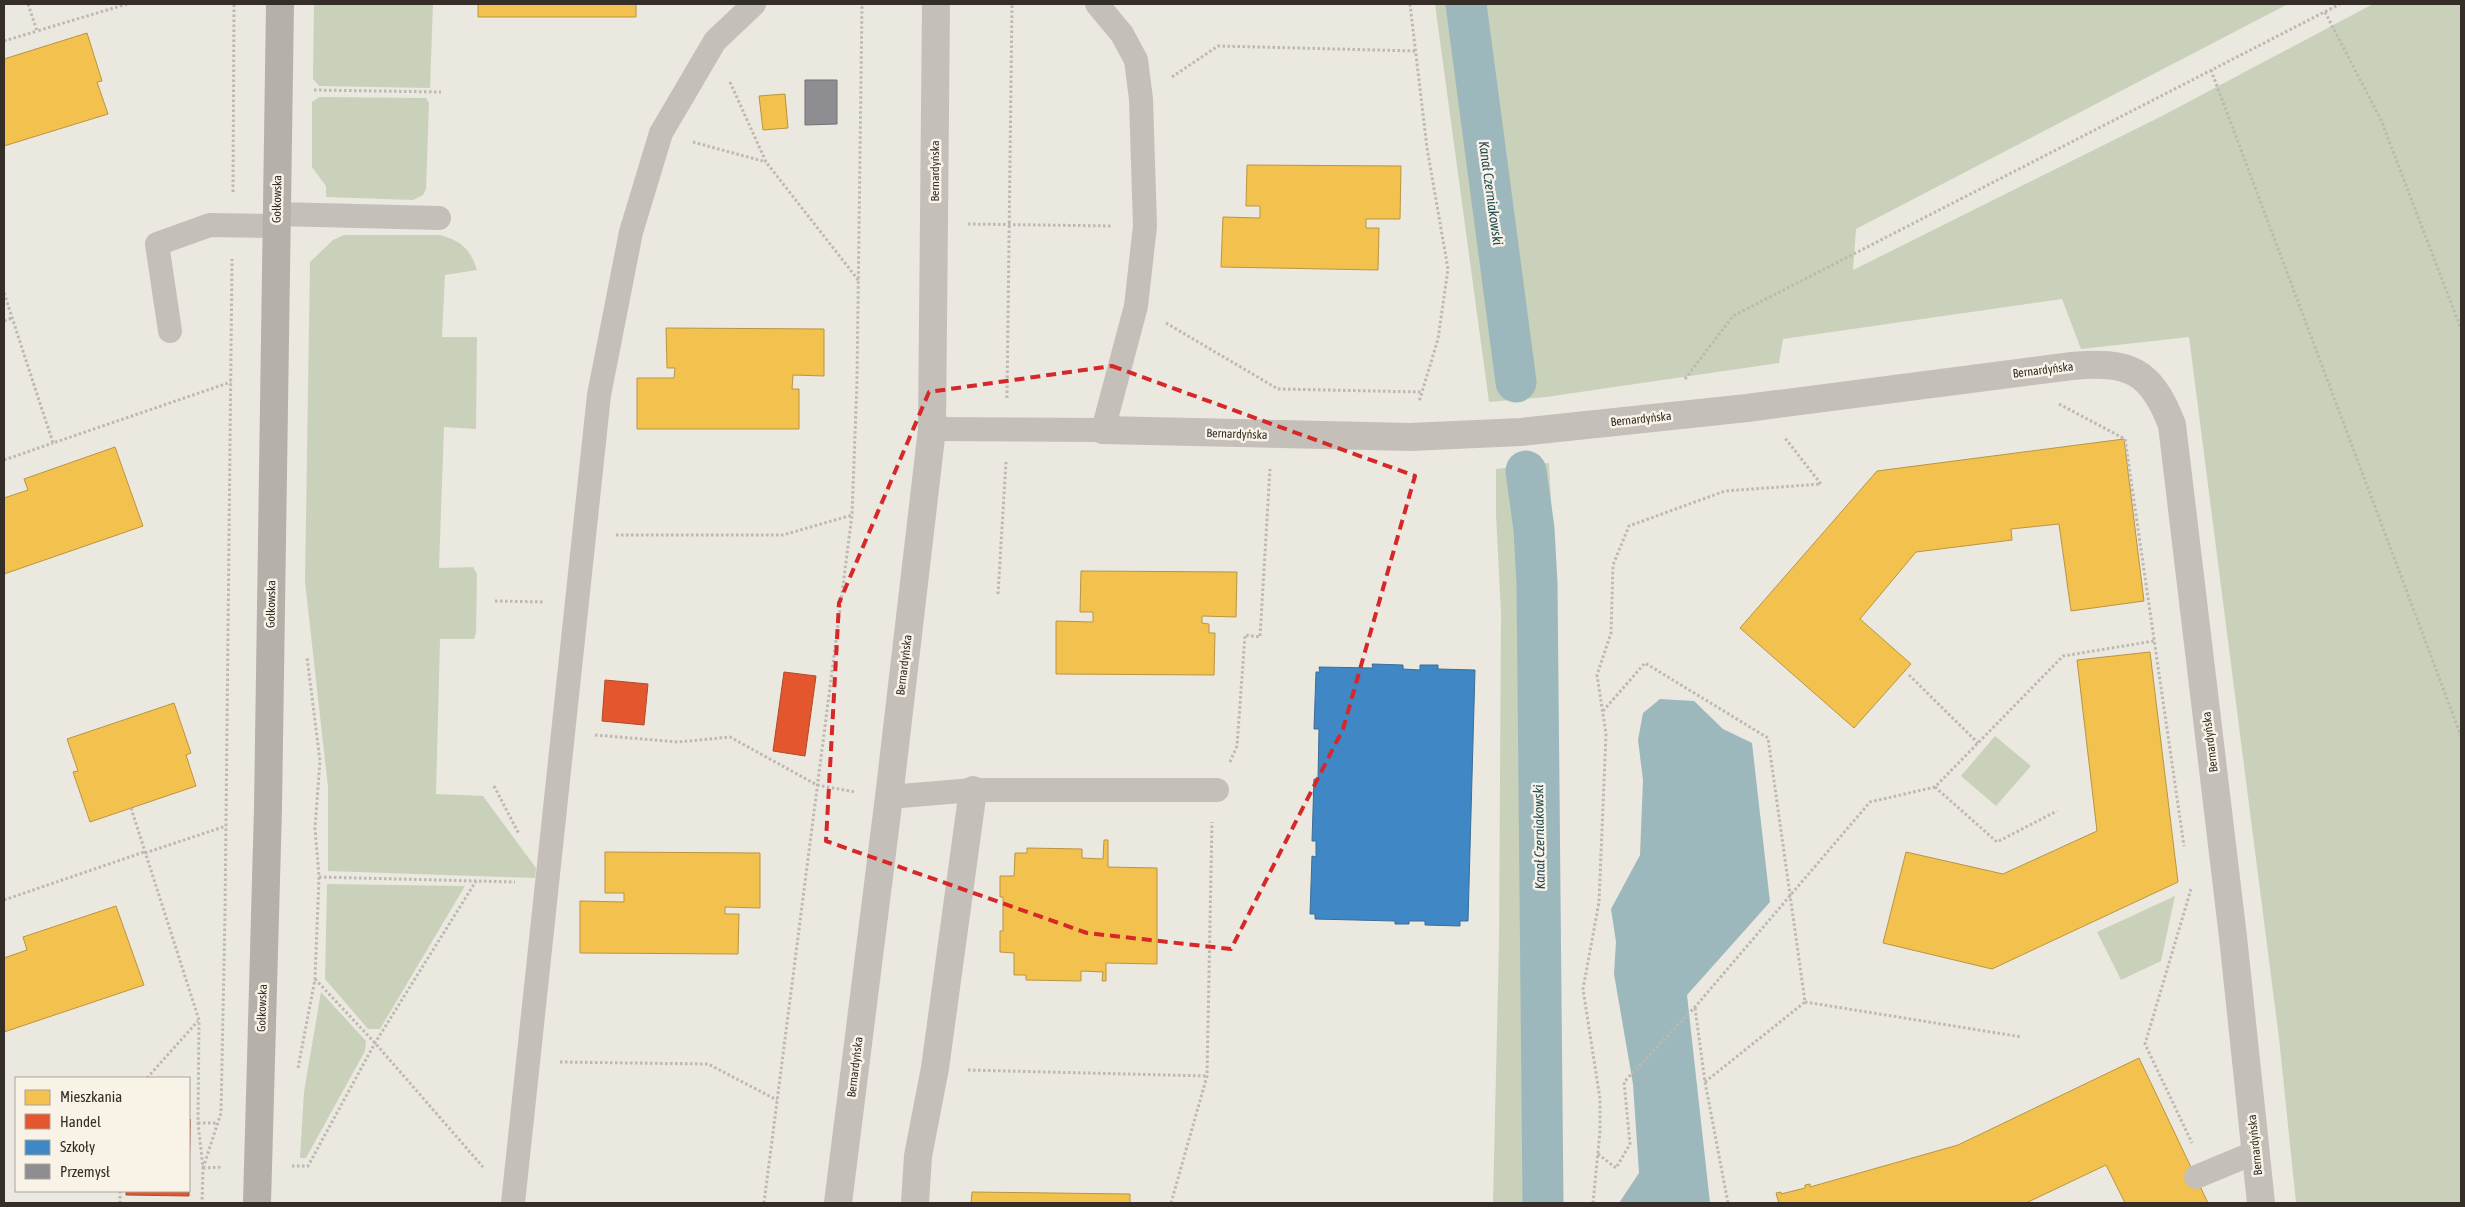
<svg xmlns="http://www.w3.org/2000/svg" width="2465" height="1207" font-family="'Asap Condensed',sans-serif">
  <rect width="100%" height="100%" fill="#ebe8e0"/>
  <path fill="#cad1ba" d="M314,4H433L430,88L319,86L313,79Z
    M1435,4H2288L1856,229L1853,270L2162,116L2373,4H2461V1203H2296L2279,1038L2189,337L2081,349L2062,299L1783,339L1779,363L1546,397L1489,402Z
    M319,97L426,98L429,103L426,189L423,195L413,200L326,197V186L312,167V102Z
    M344,235H440C462,241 470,249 477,270L445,275L442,337H477L476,429L444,427L439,568L473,567L477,574L476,633L474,639H440L436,794L483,796L536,868L535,878L328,871V787L305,582L310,262L333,240Z
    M1549,463L1553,536L1561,1203H1493L1499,942L1501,613L1496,515V469Z
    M1995,736L2031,766L1996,806L1961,776Z
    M327,884L465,886L380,1029H368L325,979Z
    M2175,896L2161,961L2121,980L2097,932Z
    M321,992L366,1041L365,1051L306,1158H300L304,1092Z"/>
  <path fill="#9db8bc" d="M1660,699L1694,701L1723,729L1752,743L1770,902L1687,995L1710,1203H1619L1639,1173L1633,1084L1614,974L1616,942L1611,909L1640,855L1643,780L1638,740L1643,713Z"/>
  <path fill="#f2c14e" stroke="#b99542" d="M478,4H636V17H478Z
    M87,33L102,81L97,82L108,114L4,146V59Z
    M785,94L788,128L763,130L759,96Z
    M1247,165L1401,166L1400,219H1366V228H1379L1378,270L1221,267L1223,217L1260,218V206H1246Z
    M666,328L824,329V376L793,375L792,389H799V429H637V378H674L675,368H667Z
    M2124,439L2144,601L2071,611L2059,524L2011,529L2012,540L1916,552L1860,619L1911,664L1854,728L1740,628L1877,471Z
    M115,447L143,526L4,574V498L28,490L24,479Z
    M1081,571L1237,572L1236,617L1202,616V623L1209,624V633H1215L1214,675L1056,674V621L1093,622V612H1080Z
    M2150,652L2178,882L1992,969L1883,943L1906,852L2003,874L2097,831L2077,660Z
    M174,703L191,753L186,755L196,786L90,822L73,772L78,771L67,739Z
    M1104,840H1108V867L1157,868V964L1106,963V981H1102L1103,972L1081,971V981L1026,980V975H1014V953L1000,952V931H1003V897H1000V876H1014L1015,853H1027V848L1082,849V858L1103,859Z
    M605,852L760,853V908L725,907V914H739L738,954L580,953V901L624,902V893H605Z
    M116,906L144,985L4,1032V958L27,950L23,937Z
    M2139,1058L2208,1203H2125L2106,1165L2026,1203H1779L1776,1193L1781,1192V1194L1805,1188V1185L1810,1184V1187L1958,1145Z
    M972,1192L1130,1194V1203H971Z"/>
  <path fill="#e4572e" stroke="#b04a2c" d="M784,672L816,676L805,756L773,751Z
    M605,680L648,684L644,725L602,721Z
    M190,1119L189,1196L126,1195V1191H189Z"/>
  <path fill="#3f88c5" stroke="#3c6d96" d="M1372,664L1403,665V669L1420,670V665H1438V669L1475,670L1468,921H1460V926L1425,925V921H1409V924H1395V921L1315,919V914H1310L1312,856L1316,857V841H1312L1314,779L1318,780L1319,729H1314L1316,672H1320L1319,667L1373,668Z"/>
  <path fill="#8d8d92" stroke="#737072" d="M805,80H837V124L805,125Z"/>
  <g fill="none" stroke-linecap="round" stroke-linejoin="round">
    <path stroke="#9db8bc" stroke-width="41" d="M1466,4L1516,382
      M1526,471L1534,529L1537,583L1543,1203"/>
    <path stroke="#bdb8b2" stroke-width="3" stroke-dasharray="2.5 2.5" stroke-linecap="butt" d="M28,4L37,31L127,4
      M1410,4L1427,148L1448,269L1438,339L1419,402
      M2325,12L2381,120L2461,329
      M4,41L37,31
      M2211,70L2461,736
      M1172,77L1218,46L1417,51
      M730,82L766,162L859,281
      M314,90L441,92
      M693,142L766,162
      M233,192L234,4
      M968,224L1112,226
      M4,293L53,443L231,382
      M4,321L12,318
      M1166,323L1278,389L1422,392
      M1685,379L1733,316L2340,4
      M1007,398L1012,4
      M2059,404L2125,439L2184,846
      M4,460L53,443
      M616,535H783L852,515
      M998,594L1006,462
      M495,601L544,602
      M1909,675L1978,743
      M1603,711L1645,663L1768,738L1805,1002L1705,1082
      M595,735L678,742L730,737L817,785L855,792
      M1230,762L1237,746L1245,635L1260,637L1270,469
      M494,786L519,834
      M1935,787L1997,842L2057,811
      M131,808L199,1020L198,1123L203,1168L202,1203
      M145,853L226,826
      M319,877L515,882
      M2191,889L2145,1044L2192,1143
      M4,900L144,852
      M315,979L375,1043L483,1167
      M1805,1002L2022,1037
      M1695,1008L1705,1082L1728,1203
      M560,1062L708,1064L777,1100
      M298,1068L315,979L319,877L315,828L320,761L307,657
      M968,1070L1207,1076
      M147,1078L198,1021
      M198,1123H217
      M1598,1154L1616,1168L1630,1144L1624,1082L1695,1007L1870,802L1935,787L2063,656L2154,641
      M292,1166H308L375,1043L476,881
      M203,1168L221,1113L225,914L232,259
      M203,1168L223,1167
      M120,1191V1203
      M764,1203L852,515L857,381L862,4
      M1171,1203L1207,1076L1212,822
      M1593,1203L1600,1131V1099L1583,989L1599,902L1606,734L1597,675L1611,633L1613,565L1629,526L1725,491L1821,484L1785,438"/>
    <path stroke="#c4bfb9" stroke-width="24" d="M277,214L439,218
      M170,331L157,244L210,225L276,226
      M932,429L1103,430L1136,306L1145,226L1141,99L1136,60L1122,34L1097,4
      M889,797L973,790H1217
      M2196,1177L2256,1152
      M513,1203L599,395L631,232L661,133L715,41L754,4"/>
    <path stroke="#c4bfb9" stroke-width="28" d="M1103,430L1410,437L1521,432L1747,408L2072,366C2128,361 2151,369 2172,425L2233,937L2261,1203
      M838,1203L889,797L932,429L936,4
      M915,1203L918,1156L935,1068L973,790"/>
    <path stroke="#b5b0aa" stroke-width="28" d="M257,1203L268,808L280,4"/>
  </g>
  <path fill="none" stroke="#d62828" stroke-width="4" stroke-dasharray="10 6" stroke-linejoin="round" d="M1112,366L1415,476L1343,729L1231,949L1087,933L826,841L839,603L929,392Z"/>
  <g text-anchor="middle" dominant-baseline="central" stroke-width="5" stroke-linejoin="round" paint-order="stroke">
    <g font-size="12" fill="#352d27" stroke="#f8f2e7">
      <text transform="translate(935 171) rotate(-90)">Bernardyńska</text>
      <text transform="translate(277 199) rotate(-89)">Gołkowska</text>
      <text transform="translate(2043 370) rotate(-7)">Bernardyńska</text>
      <text transform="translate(1641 419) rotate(-6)">Bernardyńska</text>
      <text transform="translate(1237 434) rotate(2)">Bernardyńska</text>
      <text transform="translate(271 604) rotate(-89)">Gołkowska</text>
      <text transform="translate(904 665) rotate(-83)">Bernardyńska</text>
      <text transform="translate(2210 742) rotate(-97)">Bernardyńska</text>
      <text transform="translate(262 1008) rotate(-88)">Gołkowska</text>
      <text transform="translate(855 1067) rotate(-83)">Bernardyńska</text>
      <text transform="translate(2255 1145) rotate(-96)">Bernardyńska</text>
    </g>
    <g font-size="14" font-style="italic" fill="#1f4a54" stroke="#f8f2e7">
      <text transform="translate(1491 193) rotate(82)">Kanał Czerniakowski</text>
      <text transform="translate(1539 837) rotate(-91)">Kanał Czerniakowski</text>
    </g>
  </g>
  <rect width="2465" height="1207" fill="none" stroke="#352d27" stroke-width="10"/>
  <rect x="15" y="1077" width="175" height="115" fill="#f8f2e7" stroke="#aaa39a"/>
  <rect x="25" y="1090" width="25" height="15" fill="#f2c14e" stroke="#aaa39a"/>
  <text x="60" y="1102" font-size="15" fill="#352d27">Mieszkania</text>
  <rect x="25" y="1114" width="25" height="15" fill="#e4572e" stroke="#aaa39a"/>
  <text x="60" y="1127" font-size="15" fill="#352d27">Handel</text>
  <rect x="25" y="1140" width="25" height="15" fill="#3f88c5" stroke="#aaa39a"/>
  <text x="60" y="1152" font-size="15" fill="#352d27">Szkoły</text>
  <rect x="25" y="1164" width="25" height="15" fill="#8d8d92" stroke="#aaa39a"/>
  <text x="60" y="1177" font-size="15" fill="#352d27">Przemysł</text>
</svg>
